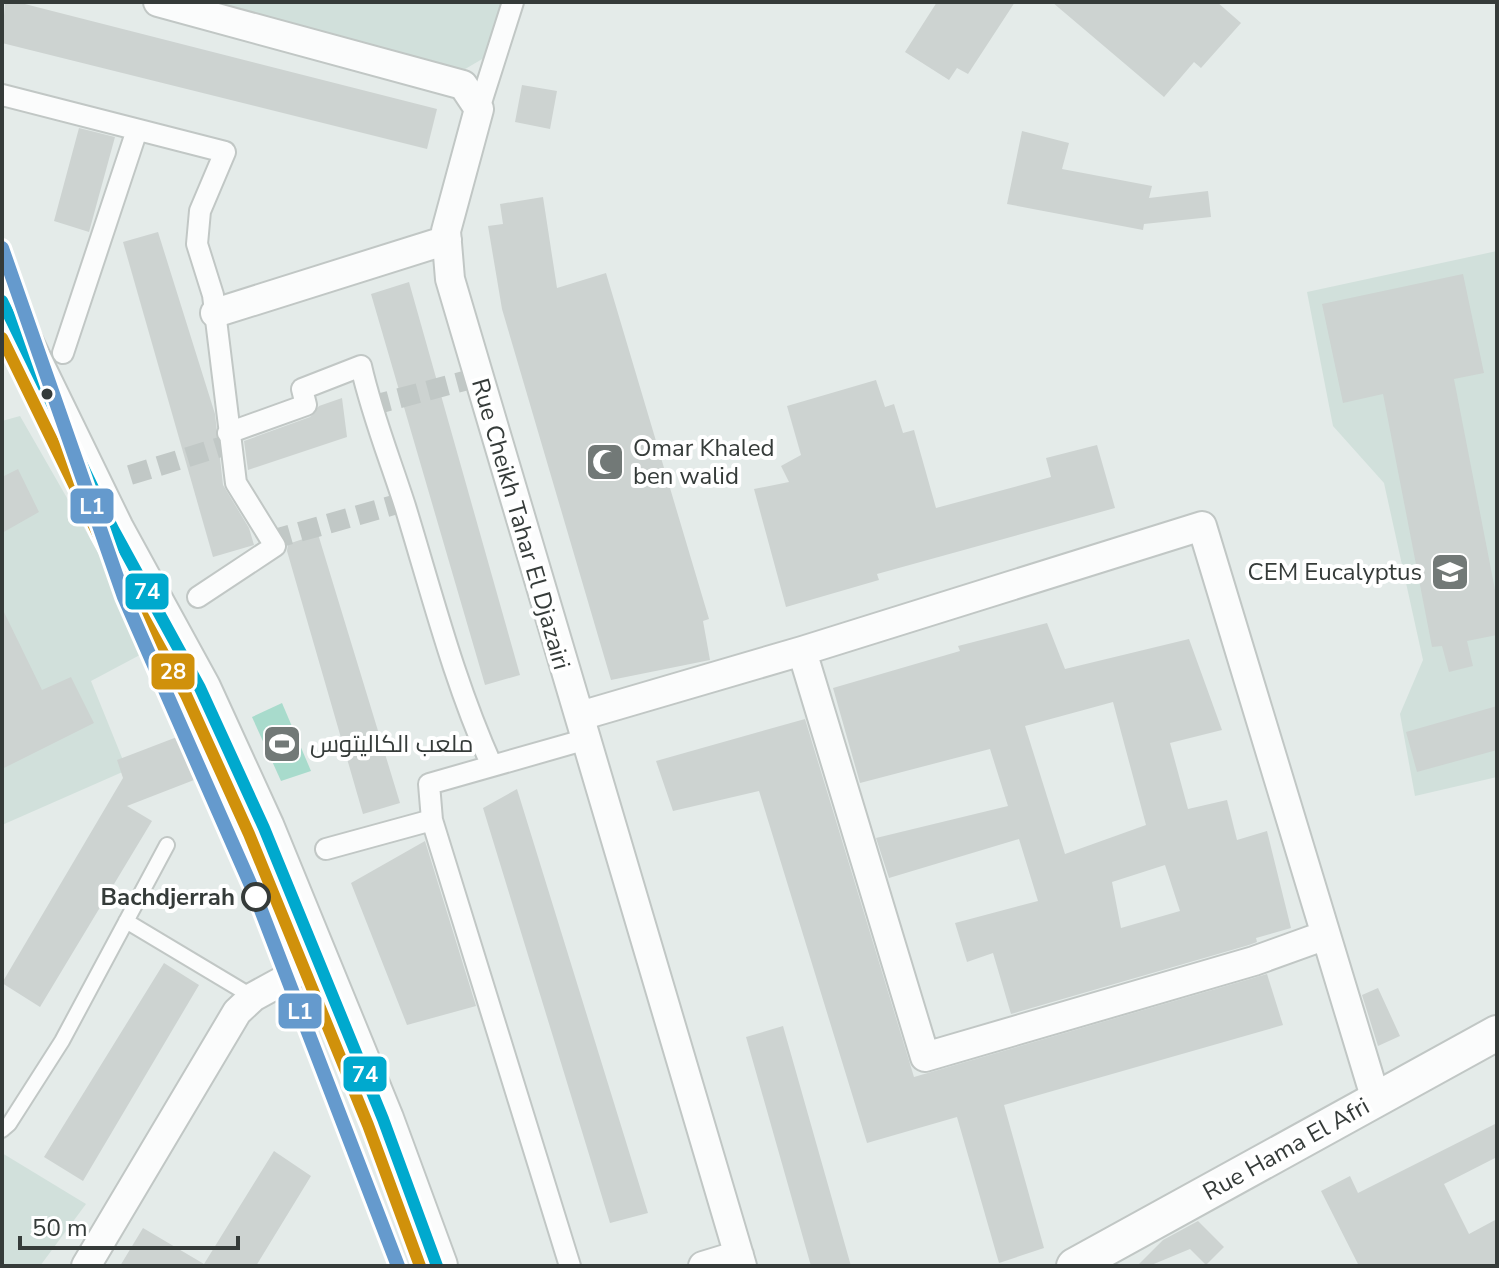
<svg xmlns="http://www.w3.org/2000/svg" width="1499" height="1268" font-family="'Nunito Sans',Cairo,sans-serif">
  <rect width="100%" height="100%" fill="#e4ebe9"/>
  <path fill="#d1e0db" d="M172,2H506L489,55L455,75Z
    M1497,251V777L1415,796L1400,714L1423,660L1384,483L1333,426L1307,292Z
    M20,416L153,648L91,681L127,770L2,825V421Z
    M2,1153L86,1204L40,1266H2Z"/>
  <path fill="#a8dbcc" d="M282,703L311,771L281,781L252,717Z"/>
  <path fill="#cdd3d1" fill-rule="evenodd" d="M5,2H17L437,109L427,149L2,43Z
    M937,2H1015L968,74L957,68L949,80L905,52Z
    M1052,2H1217L1241,23L1201,68L1194,62L1164,97Z
    M522,85L557,91L550,129L515,122Z
    M79,128L115,137L89,232L54,221Z
    M1022,131L1069,143L1062,169L1152,186L1149,198L1208,191L1211,217L1144,224L1143,230L1007,204Z
    M543,197L557,288L606,273L709,619L703,621L710,660L611,680L502,309L488,226L503,224L500,204Z
    M158,232L215,414L223,485L249,528L254,545L213,557L123,242Z
    M1463,274L1484,373L1454,379L1497,600V635L1467,641L1473,666L1449,672L1442,646L1432,647L1383,394L1343,403L1322,304Z
    M409,282L520,675L485,685L371,294Z
    M876,380L885,407L894,404L903,433L914,430L936,508L1051,477L1046,458L1097,445L1115,508L877,574L879,580L786,607L754,489L789,482L781,466L801,455L787,406Z
    M342,398L347,437L248,470L244,441L310,417L319,406Z
    M18,469L39,512L2,533V477Z
    M318,534L400,803L363,814L287,551L288,544Z
    M2,608L42,690L71,677L94,723L2,769Z
    M1047,623L1065,669L1189,639L1222,730L1170,743L1188,809L1227,800L1237,840L1267,831L1291,928L1256,938L1257,942L1249,945L1011,1014L993,953L967,962L955,923L1038,901L1019,839L889,878L876,838L1008,806L990,749L860,783L833,688L960,651L958,646ZM1113,702L1146,825L1065,854L1025,726ZM1165,865L1180,911L1121,928L1112,882Z
    M1497,706V750L1417,772L1406,732Z
    M805,719L914,1077L1267,974L1283,1025L1004,1105L1044,1248L999,1263L957,1117L867,1143L759,791L673,811L656,761Z
    M177,737L194,780L127,806L152,821L40,1007L2,983L123,778L117,760Z
    M517,789L648,1213L610,1223L483,808Z
    M425,841L476,1006L407,1025L351,883Z
    M164,963L199,985L83,1181L44,1157Z
    M1378,988L1400,1036L1378,1046L1362,995Z
    M783,1026L851,1266H811L746,1037Z
    M1497,1123V1157L1444,1184L1469,1234L1497,1219V1266H1359L1321,1191L1350,1176L1358,1193Z
    M274,1151L311,1176L256,1266H120L143,1228L204,1264Z
    M1198,1221L1224,1247L1206,1265L1190,1249L1149,1266H1137L1163,1240Z"/>
  <g fill="none" stroke-linecap="round" stroke-linejoin="round">
    <path stroke="#c1c8c6" stroke-width="20" stroke-dasharray="20 10" stroke-linecap="butt" d="M370,406L479,377
      M130,475L230,444
      M271,540L404,502"/>
    <defs>
      <path id="service" d="M126,921L253,997
        M2,1130L9,1124L62,1041L167,845"/>
      <path id="pedestrian" d="M2,95L225,152L200,211L197,244L213,295L236,483L275,546L198,597
        M479,109L513,2
        M63,353L137,130
        M228,433L306,405L302,389L361,366C372,415 390,459 405,506C432,594 454,682 492,766
        M432,820L570,1266
        M326,849L432,820L429,784L587,739"/>
      <path id="minor" d="M158,2L463,85L479,109L446,231L450,279L742,1266
        M215,313L447,240
        M802,651L925,1057L1254,961L1326,935
        M580,716L802,651L1202,526L1376,1100
        M86,1266L237,1012L253,997L317,962
        M703,1266L739,1255"/>
      <path id="tertiary" d="M1074,1266L1497,1033"/>
      <path id="secondary" d="M2,301L113,529L200,688L264,828L383,1119L437,1266"/>
    </defs>
    <use href="#service" stroke="#c1c7c5" stroke-width="18"/>
    <use href="#pedestrian" stroke="#c1c7c5" stroke-width="24"/>
    <use href="#minor" stroke="#c1c7c5" stroke-width="32"/>
    <use href="#tertiary" stroke="#c1c7c5" stroke-width="38"/>
    <use href="#secondary" stroke="#c1c7c5" stroke-width="44"/>
    <use href="#service" stroke="#fbfcfc" stroke-width="14"/>
    <use href="#pedestrian" stroke="#fbfcfc" stroke-width="20"/>
    <use href="#minor" stroke="#fbfcfc" stroke-width="28"/>
    <use href="#tertiary" stroke="#fbfcfc" stroke-width="34"/>
    <use href="#secondary" stroke="#fbfcfc" stroke-width="40"/>
    <defs>
      <path id="bus-1" d="M2,301L113,529L200,688L264,828L383,1119L437,1266"/>
      <path id="bus-2" d="M2,338L99,536L186,695L249,834L368,1125L420,1266"/>
    </defs>
    <use href="#bus-1" stroke="#fff" stroke-width="18"/>
    <use href="#bus-2" stroke="#fff" stroke-width="18"/>
    <use href="#bus-1" stroke="#00a9ce" stroke-width="12"/>
    <use href="#bus-2" stroke="#d0910b" stroke-width="12"/>
    <defs>
      <path id="metro-1" d="M2,248L124,597L256,897L398,1266"/>
    </defs>
    <use href="#metro-1" stroke="#fff" stroke-width="20"/>
    <use href="#metro-1" stroke="#659acd" stroke-width="14"/>
  </g>
  <defs>
    <symbol id="mosque-square" viewBox="-11 -11 22 22"><rect x="-9" y="-9" width="18" height="18" rx="4" fill="#727977" stroke="#fff"/><path d="M3.5-4.9A6 6 0 1 0 3.5 4.9A5 5 0 1 1 3.5-4.9Z" fill="#fff"/></symbol>
    <symbol id="school-square" viewBox="-11 -11 22 22"><rect x="-9" y="-9" width="18" height="18" rx="4" fill="#727977" stroke="#fff"/><path d="M0-5L7-2L0 1L-7-2ZM-4 1L0 2.5L4 1V4Q0 6-4 4Z" fill="#fff"/></symbol>
    <symbol id="stadium-square" viewBox="-11 -11 22 22"><rect x="-9" y="-9" width="18" height="18" rx="4" fill="#727977" stroke="#fff"/><path d="M0-5a6.5 5 0 1 0 0 10a6.5 5 0 1 0 0-10ZM-3.5-1.8h7v3.6h-7Z" fill="#fff"/></symbol>
  </defs>
  <g fill-rule="evenodd">
    <use href="#mosque-square" x="583" y="440" width="44" height="44"/>
    <use href="#school-square" x="1428" y="550" width="44" height="44"/>
    <use href="#stadium-square" x="260" y="722" width="44" height="44"/>
  </g>
  <circle fill="#353b39" stroke="#fff" stroke-width="3" cx="47" cy="394" r="7"/>
  <circle fill="#fff" stroke="#353b39" stroke-width="4" cx="256" cy="897" r="13"/>
  <g text-anchor="middle" dominant-baseline="central" stroke-width="8" stroke-linejoin="round" paint-order="stroke">
    <g font-size="24" fill="#353b39" stroke="#fff" text-anchor="start">
      <text x="633" y="448">Omar Khaled<tspan x="633" dy="28">ben walid</tspan></text>
      <text x="1422" y="572" text-anchor="end">CEM Eucalyptus</text>
      <text x="310" y="744">ملعب الكاليتوس</text>
    </g>
    <g font-size="24" fill="#353b39" stroke="#fff">
      <text transform="translate(521 524) rotate(74)">Rue Cheikh Tahar El Djazairi</text>
      <text transform="translate(1286 1149) rotate(-29)">Rue Hama El Afri</text>
    </g>
    <g font-size="24" font-weight="bold" fill="#353b39" stroke="#fff" text-anchor="end">
      <text x="235" y="897">Bachdjerrah</text>
    </g>
  </g>
  <g stroke="#fff" stroke-width="3">
    <rect x="69" y="487" width="46" height="38" rx="8" fill="#659acd"/>
    <rect x="124" y="572" width="46" height="39" rx="8" fill="#00a9ce"/>
    <rect x="150" y="652" width="46" height="39" rx="8" fill="#d0910b"/>
    <rect x="277" y="992" width="46" height="38" rx="8" fill="#659acd"/>
    <rect x="342" y="1055" width="46" height="38" rx="8" fill="#00a9ce"/>
  </g>
  <g font-size="22" text-anchor="middle" font-weight="bold" fill="#fff">
    <text x="92" y="514">L1</text>
    <text x="147" y="599">74</text>
    <text x="173" y="679">28</text>
    <text x="300" y="1019">L1</text>
    <text x="365" y="1082">74</text>
  </g>
  <rect width="1499" height="1268" fill="none" stroke="#353b39" stroke-width="8"/>
  <path d="M20 1236v12h218v-12" fill="none" stroke="#353b39" stroke-width="4"/>
  <text x="32" y="1236" font-size="24" fill="#353b39" stroke="#ffffff" stroke-width="6" paint-order="stroke">50 m</text>
</svg>
